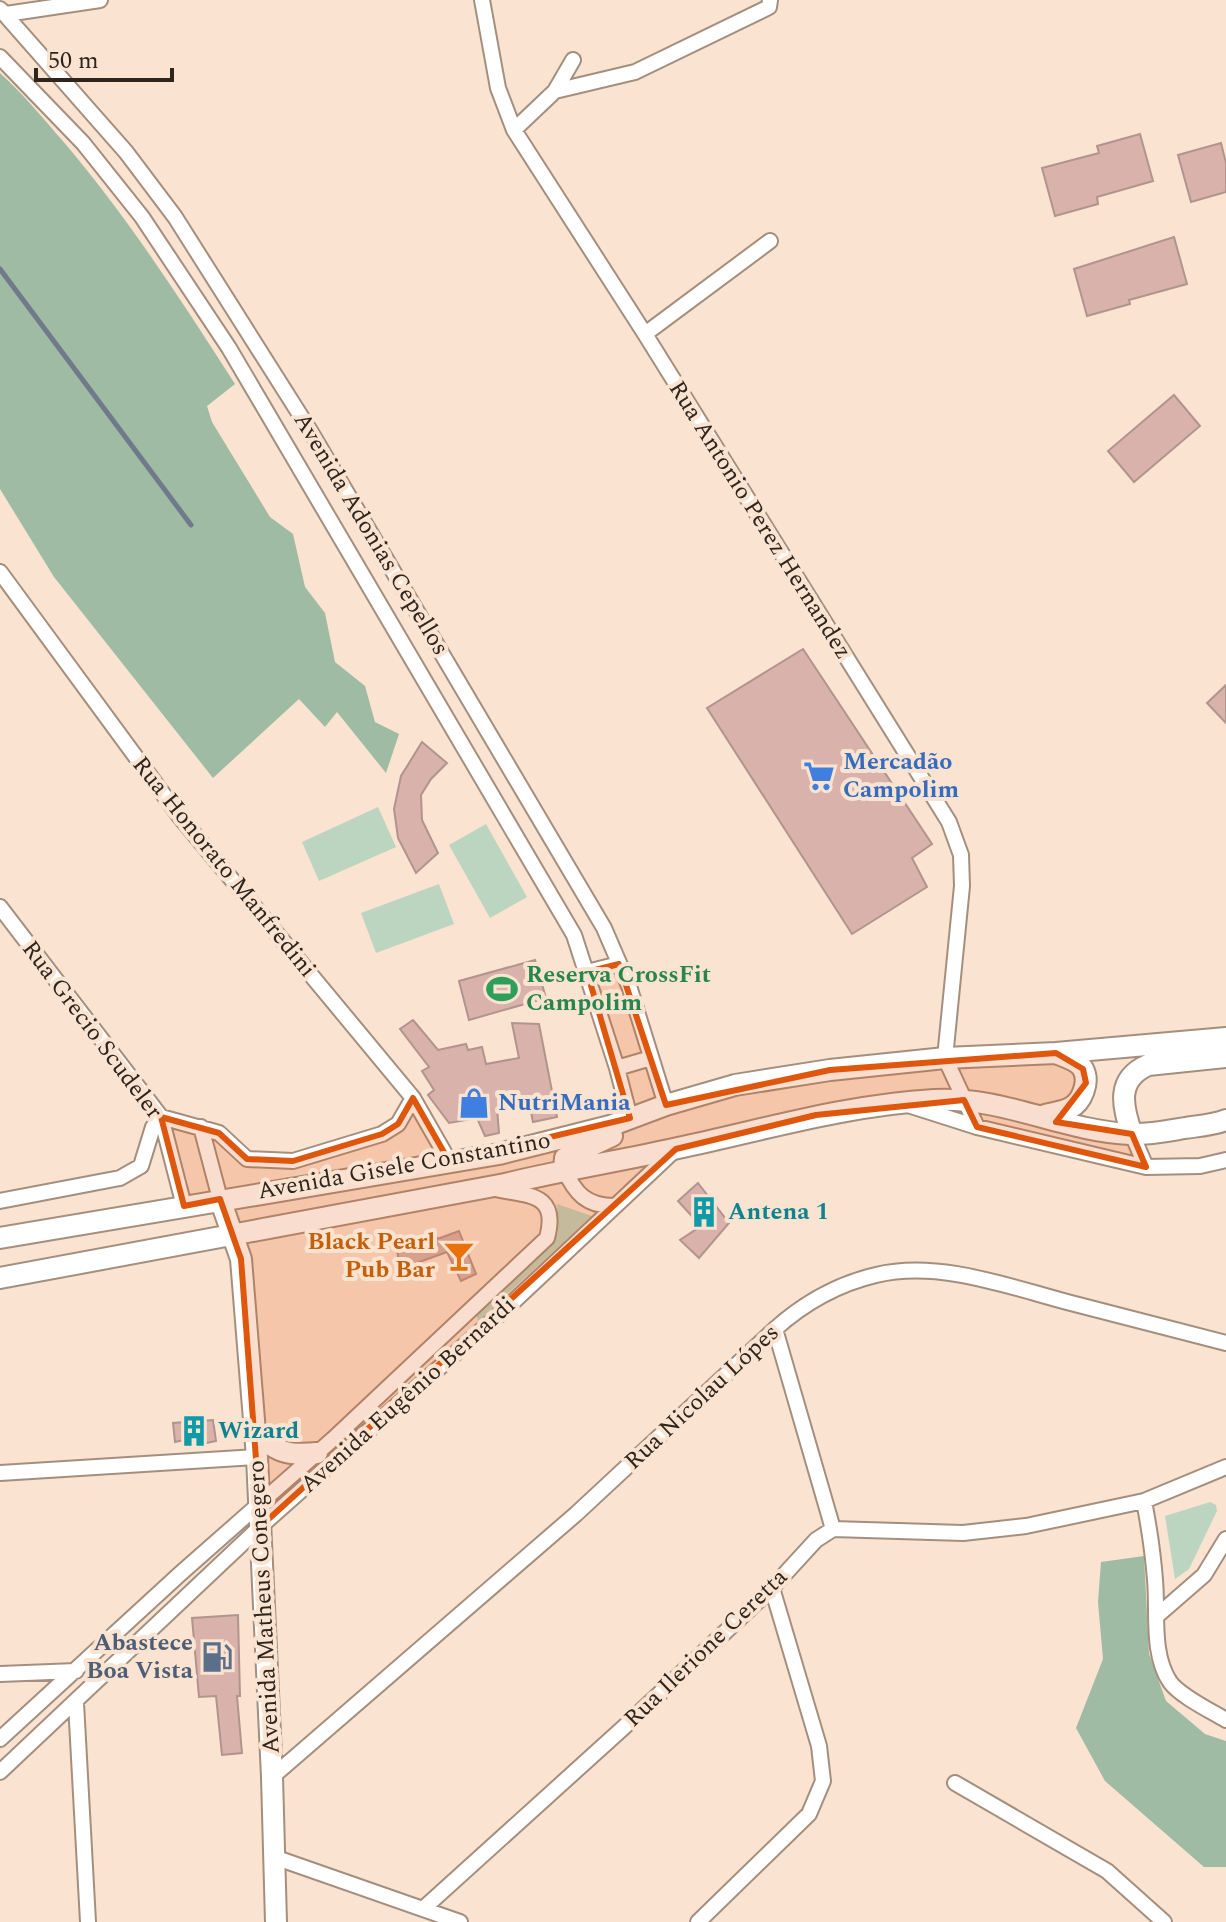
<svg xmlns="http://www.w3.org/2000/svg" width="1226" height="1922" font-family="Spectral,serif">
  <rect width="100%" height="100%" fill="#fae3d0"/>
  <path fill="#bcd5c0" d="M378,807L396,847L319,881L302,842Z
    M486,824L527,897L490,918L449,845Z
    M439,884L454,924L376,953L361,913Z
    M557,1204L592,1216L478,1321L476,1314L551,1244L558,1233Z
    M1210,1502L1216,1505L1217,1511L1189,1569L1175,1579L1165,1516Z"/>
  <path fill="#9fbba4" d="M0,73C23,94 42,117 62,140C127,216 181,300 235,384L207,406L212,422L270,517L293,534L305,587L325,613L335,662L365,686L375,722L399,734L386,773L337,712L325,727L299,699L213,778L54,577L0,489Z
    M1144,1556L1149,1654L1166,1701L1205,1734L1226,1741V1867H1204L1105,1781L1076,1728L1103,1659L1098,1602L1101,1562Z"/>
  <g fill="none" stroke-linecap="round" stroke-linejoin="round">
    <path stroke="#707a8b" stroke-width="5" d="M0,269L191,525"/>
  </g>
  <path fill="#d8b2ab" stroke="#b1948e" stroke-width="2" d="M1140,134L1153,181L1097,197L1098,204L1055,216L1042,168L1099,153L1097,146Z
    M1221,143L1226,163V192L1191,202L1178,155Z
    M1174,237L1187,284L1129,300L1130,304L1087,316L1074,269Z
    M1174,395L1200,426L1134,482L1108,451Z
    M803,649L932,844L912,858L927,887L852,934L707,708Z
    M1226,685V723L1207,703Z
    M422,742L447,763L431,779L421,795L422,820L438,853L416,873L398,838L394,809L401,776Z
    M535,960L546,998L469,1020L459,981Z
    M413,1020L438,1050L466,1044L468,1050L482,1047L486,1064L519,1058L512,1023L539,1024L557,1117L533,1122L529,1102L497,1108L499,1133L485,1136L477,1118L449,1123L428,1095L434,1090L422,1071L429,1067L400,1029Z
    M698,1183L729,1223L699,1258L680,1240L701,1226L678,1201Z
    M459,1231L476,1274L461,1281L447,1252L400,1269L396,1243L440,1238Z
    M213,1420L216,1441L197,1445L193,1438L175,1442L173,1423Z
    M238,1615L240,1696H237L242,1753L222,1755L216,1696L199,1697L192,1618Z"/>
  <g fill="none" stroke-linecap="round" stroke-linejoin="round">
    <defs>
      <path id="street" d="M482,0L498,88L514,130L645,334L949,822L961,855L962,886L945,1058L977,1127
        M0,9L126,152L175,217L309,429L604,928L629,986L666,1105
        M6,14L100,0
        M0,57L83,143L142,217L229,348L574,935L617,1068L630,1118
        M555,91L573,60
        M514,130L555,91L635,72L769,7L770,0
        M645,334L770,241
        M0,572L180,817L413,1098L449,1161
        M0,907L161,1117L184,1206
        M587,972L619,964
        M617,1068L651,1058
        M908,1105L977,1127L1146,1167L1200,1166L1226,1160
        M201,1127L220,1199
        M1132,1134L1146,1167
        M564,1169C575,1193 586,1206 614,1206
        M0,1201L120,1178L141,1166L153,1127L161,1117L219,1133L247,1159L293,1161L382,1134L398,1124L413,1098
        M0,1473L257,1457
        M1144,1501C1149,1527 1153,1553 1155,1580C1158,1613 1151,1653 1170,1682C1180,1696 1211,1711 1226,1720
        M833,1529L963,1533L1026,1526L1144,1501L1226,1467
        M1158,1615L1204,1575L1226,1539
        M0,1674L76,1671
        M76,1703L88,1922
        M0,1739L181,1573L333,1439L547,1238C559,1193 529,1196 495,1189
        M0,1772L261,1526L510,1305L676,1149
        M272,1777L576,1514L775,1329C803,1304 838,1284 876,1275C938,1260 1007,1286 1067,1302C1120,1316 1173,1329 1226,1343
        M955,1783L1107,1871L1164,1922
        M274,1857L460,1922
        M424,1908L623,1728L772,1588L816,1540L833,1529L775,1329
        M698,1922L809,1814L823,1781L819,1746L772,1588"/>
      <path id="secondary" d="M1045,1115C1052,1113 1063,1112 1070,1108C1082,1102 1090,1082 1083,1069C1078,1060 1065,1057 1056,1053
        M1132,1134C1122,1106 1116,1079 1148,1065L1226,1057
        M564,1169L565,1158L612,1136
        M220,1199L241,1259L257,1457L272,1777L276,1922
        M0,1238L499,1154L610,1126L666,1105L735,1085L830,1070L945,1058L1056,1053L1226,1038
        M0,1278L505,1184C562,1170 620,1161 678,1148C763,1130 846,1105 934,1100C1002,1096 1063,1131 1130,1134C1148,1135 1167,1131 1185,1128C1198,1126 1213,1125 1226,1120
        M255,1434C279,1452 286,1456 317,1453"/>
    </defs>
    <use href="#street" stroke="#a48f7e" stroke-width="18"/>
    <use href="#secondary" stroke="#a48f7e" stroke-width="24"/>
    <use href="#street" stroke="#fff" stroke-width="14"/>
    <use href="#secondary" stroke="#fff" stroke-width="20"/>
  </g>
  <path fill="#df560d" fill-opacity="0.2" stroke="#df560d" stroke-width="6" stroke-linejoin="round" d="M619,964L666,1105L830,1070L1056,1053L1083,1069L1086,1083L1056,1122L1132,1134L1146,1167L977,1127L964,1100L816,1115L676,1149L261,1526L241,1259L220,1199L184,1206L161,1117L219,1133L247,1159L293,1161L382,1134L398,1124L413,1098L449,1161L630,1118L587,972Z"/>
  <defs>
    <symbol id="supermarket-bare" viewBox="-9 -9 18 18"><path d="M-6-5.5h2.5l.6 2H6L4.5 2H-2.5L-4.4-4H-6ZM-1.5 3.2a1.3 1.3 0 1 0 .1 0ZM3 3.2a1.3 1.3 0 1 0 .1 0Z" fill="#3f7fe0" stroke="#fae3d0" stroke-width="2.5" paint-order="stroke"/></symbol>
    <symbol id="stadium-bare" viewBox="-9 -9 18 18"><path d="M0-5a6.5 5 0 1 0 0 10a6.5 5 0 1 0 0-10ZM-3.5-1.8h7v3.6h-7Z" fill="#2e9e5b" stroke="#fae3d0" stroke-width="2.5" paint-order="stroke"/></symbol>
    <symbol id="shop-bare" viewBox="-9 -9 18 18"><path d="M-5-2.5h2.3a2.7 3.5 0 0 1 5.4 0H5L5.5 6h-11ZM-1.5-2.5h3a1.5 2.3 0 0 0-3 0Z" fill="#3f7fe0" stroke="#fae3d0" stroke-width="2.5" paint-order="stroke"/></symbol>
    <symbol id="building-bare" viewBox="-9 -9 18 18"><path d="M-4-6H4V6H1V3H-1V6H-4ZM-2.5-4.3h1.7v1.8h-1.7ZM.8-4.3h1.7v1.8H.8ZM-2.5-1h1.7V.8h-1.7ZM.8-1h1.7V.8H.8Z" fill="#0f9aa8" stroke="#fae3d0" stroke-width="2.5" paint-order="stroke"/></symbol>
    <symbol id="bar-bare" viewBox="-9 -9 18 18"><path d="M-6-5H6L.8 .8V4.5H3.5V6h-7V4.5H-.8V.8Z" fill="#e8710a" stroke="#fae3d0" stroke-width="2.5" paint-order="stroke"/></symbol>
    <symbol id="fuel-bare" viewBox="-9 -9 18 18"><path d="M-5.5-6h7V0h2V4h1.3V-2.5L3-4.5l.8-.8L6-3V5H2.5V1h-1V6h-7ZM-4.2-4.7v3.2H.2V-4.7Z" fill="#5c6f8a" stroke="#fae3d0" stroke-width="2.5" paint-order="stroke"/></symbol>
  </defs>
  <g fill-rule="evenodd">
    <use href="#supermarket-bare" x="797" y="754" width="44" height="44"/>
    <use href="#stadium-bare" x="480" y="967" width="44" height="44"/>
    <use href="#shop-bare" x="452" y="1081" width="44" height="44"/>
    <use href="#building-bare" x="682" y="1190" width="44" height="44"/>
    <use href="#bar-bare" x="437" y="1234" width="44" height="44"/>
    <use href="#building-bare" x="172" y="1409" width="44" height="44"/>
    <use href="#fuel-bare" x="195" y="1635" width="44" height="44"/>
  </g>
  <g text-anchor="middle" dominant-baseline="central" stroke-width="8" stroke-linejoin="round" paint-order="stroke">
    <g font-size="24" fill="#2e251e" stroke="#fae3d0">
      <text transform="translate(760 520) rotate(58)">Rua Antonio Perez Hernandez</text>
      <text transform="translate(371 534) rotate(59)">Avenida Adonias Cepellos</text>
      <text transform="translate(224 867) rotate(51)">Rua Honorato Manfredini</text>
      <text transform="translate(92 1030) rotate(53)">Rua Grecio Scudeler</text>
      <text transform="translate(404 1166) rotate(-10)">Avenida Gisele Constantino</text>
      <text transform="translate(408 1395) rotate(-42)">Avenida Eugênio Bernardi</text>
      <text transform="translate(702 1397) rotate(-43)">Rua Nicolau Lópes</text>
      <text transform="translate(264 1607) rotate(-93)">Avenida Matheus Conegero</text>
      <text transform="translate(706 1648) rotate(-44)">Rua Ilerione Ceretta</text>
    </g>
    <g font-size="24" font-weight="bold" fill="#366cbe" stroke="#fae3d0" text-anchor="start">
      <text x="843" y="762">Mercadão<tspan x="843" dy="28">Campolim</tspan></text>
      <text x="498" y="1103">NutriMania</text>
    </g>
    <g font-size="24" font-weight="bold" fill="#27864d" stroke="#fae3d0" text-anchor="start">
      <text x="526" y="975">Reserva CrossFit<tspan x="526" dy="28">Campolim</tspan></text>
    </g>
    <g font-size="24" font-weight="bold" fill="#0d838f" stroke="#fae3d0" text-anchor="start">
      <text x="728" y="1212">Antena 1</text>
      <text x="218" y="1431">Wizard</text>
    </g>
    <g font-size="24" font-weight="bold" fill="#c56008" stroke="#fae3d0" text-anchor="end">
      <text x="435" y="1242">Black Pearl<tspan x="435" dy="28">Pub Bar</tspan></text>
    </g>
    <g font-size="24" font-weight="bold" fill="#4e5e75" stroke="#fae3d0" text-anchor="end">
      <text x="193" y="1643">Abastece<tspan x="193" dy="28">Boa Vista</tspan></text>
    </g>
  </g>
  <path d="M36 68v12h136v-12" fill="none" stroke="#2e251e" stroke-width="4"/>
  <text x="48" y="68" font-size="24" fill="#2e251e" stroke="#fae3d0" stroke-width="6" paint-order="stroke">50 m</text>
</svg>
